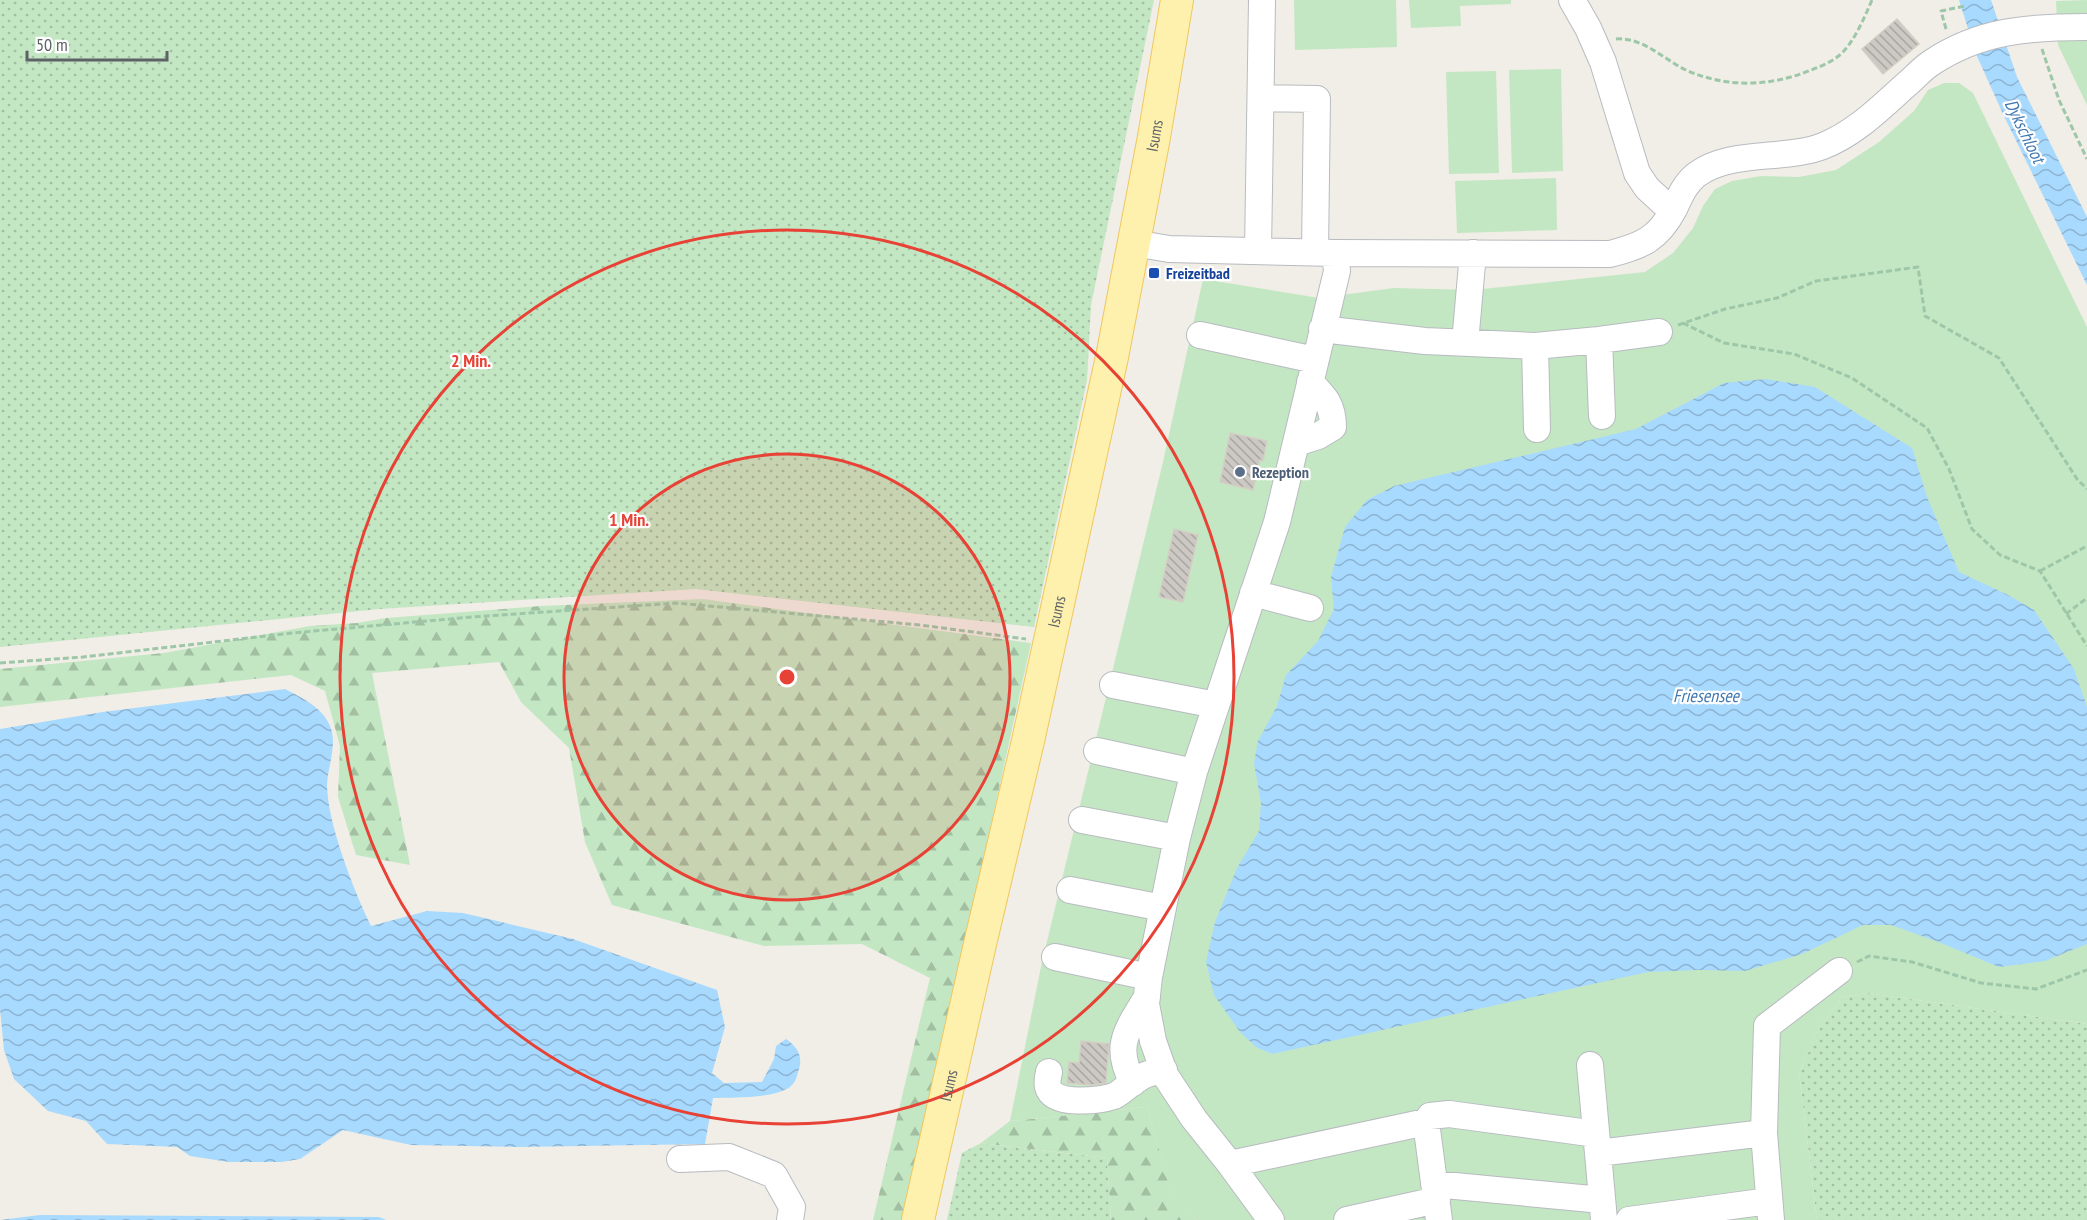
<svg xmlns="http://www.w3.org/2000/svg" width="2087" height="1220" font-family="'PT Sans Narrow',sans-serif">
  <defs>
    <pattern id="grass-dots" width="8" height="8" patternUnits="userSpaceOnUse" patternTransform="scale(1.5)"><rect width="8" height="8" fill="#c3e7c3"/><path d="M2 2h.1M6 6h.1" fill="none" stroke="#a2bfa2" stroke-width="1.8" stroke-linecap="round"/></pattern>
    <pattern id="forest-firs" width="22" height="20" patternUnits="userSpaceOnUse" patternTransform="scale(1.5)"><rect width="22" height="20" fill="#c3e7c3"/><path d="M5 1l3.5 6h-7zM16 11l3.5 6h-7z" fill="#a2bfa2"/></pattern>
    <pattern id="water-waves" width="16" height="10" patternUnits="userSpaceOnUse" patternTransform="scale(1.5)"><rect width="16" height="10" fill="#a8d9fe"/><path d="M0 5q4-4 8 0t8 0" fill="none" stroke="#8cb3d1"/></pattern>
    <pattern id="building-back-hatch" width="6" height="6" patternUnits="userSpaceOnUse" patternTransform="scale(1.5)"><rect width="6" height="6" fill="#ccc8c3"/><path d="M-1 5l2 2M0 0l6 6M5-1l2 2" fill="none" stroke="#a9a6a2"/></pattern>
  </defs>
  <rect width="100%" height="100%" fill="#f0eee6"/>
  <path fill="url(#grass-dots)" d="M0,0H1154L1091,305L1087,380L1034,627L696,589L379,609L0,647Z
    M1867,993L2087,1024V1220H1817L1799,1073L1819,1029L1842,997Z
    M981,1143L1107,1158L1111,1220H947L962,1153Z"/>
  <path fill="url(#forest-firs)" d="M703,599L1031,643L904,1220H873L930,978L862,944L764,946L612,905L585,842L569,748L521,702L499,662L372,673L410,865L356,855L338,797L340,746L325,691L291,675L0,707V669L164,653L310,626L357,623L386,618L541,606Z
    M1147,1107L1172,1194L1197,1220H1111L1107,1158L981,1143L1010,1121Z"/>
  <path fill="#c3e7c3" d="M1294,0H1396L1397,47L1295,50Z
    M1409,0H1511V4L1460,6L1461,26L1411,28Z
    M2087,0V105L2058,45L2056,1Z
    M1561,69L1563,171L1512,173L1509,70Z
    M1496,71L1499,173L1449,174L1446,72Z
    M1944,83H1959L1973,93L2087,327V1024L1867,993L1842,997L1819,1029L1799,1073L1817,1220H1197L1172,1195L1147,1107L1010,1121L1042,962L1163,462L1203,279L1319,298L1394,288L1473,290L1645,272L1673,253L1693,228L1703,206L1715,189L1732,181L1761,176L1799,177L1836,170L1879,142L1914,111L1928,90Z
    M1556,178L1557,230L1457,233L1455,181Z"/>
  <path fill="url(#water-waves)" d="M1959,0H1991L2017,77L2087,217V285L2003,114L1976,54Z
    M1765,379L1815,387L1912,448L1927,497L1959,572L2008,595L2034,610L2074,669L2087,707V944L2045,961L1999,967L1941,943L1891,925H1863L1802,954L1745,971L1699,970L1648,972L1272,1054L1256,1047L1240,1032L1214,995L1206,962L1215,922L1237,868L1259,831L1261,803L1254,763L1258,741L1277,706L1286,675L1318,641L1334,609L1331,577L1345,527L1367,500L1394,486L1636,429L1724,383Z
    M285,689C301,697 323,708 330,726C338,744 327,768 327,786C328,825 354,891 371,926L427,911L463,913L573,939L717,990L725,1027L712,1073L724,1083L762,1082L774,1059L776,1046L786,1039C797,1047 803,1055 799,1069C797,1075 796,1082 791,1086C776,1099 733,1097 713,1098L705,1144L519,1147L411,1145L343,1130L300,1159L282,1162H229L190,1156L177,1147L107,1144L86,1121L48,1111L14,1079L4,1050L0,1009V729L103,712Z
    M40,1215L379,1217L386,1220H0Z"/>
  <path fill="url(#building-back-hatch)" stroke="#d4cfc4" stroke-width="1.5" d="M1897,19L1919,44L1883,74L1862,49Z
    M1230,433L1267,441L1263,461L1260,460L1253,490L1220,482Z
    M1174,529L1198,535L1183,602L1159,597Z
    M1081,1041L1109,1044L1106,1083L1092,1085L1067,1083L1069,1062L1079,1063Z"/>
  <g fill="none" stroke-linecap="round" stroke-linejoin="round">
    <defs>
      <path id="minor" d="M1572,0L1588,28L1603,62L1637,173L1647,188L1672,211
        M1262,98L1317,99L1315,252
        M1134,243L1169,249L1335,253L1610,254C1642,246 1658,239 1674,209C1680,196 1685,184 1696,175C1730,149 1785,161 1823,146C1856,133 1881,107 1907,84C1915,77 1922,69 1931,63C1980,30 2030,27 2087,27
        M1258,251L1262,0
        M1322,329L1425,341L1535,346L1599,340L1659,332
        M1200,335L1315,360
        M1599,340L1602,416
        M1465,343L1473,253
        M1535,346L1537,429
        M1296,443L1318,436L1333,427C1333,405 1325,397 1310,382
        M1253,593L1310,608
        M1113,685L1216,705
        M1097,751L1194,772
        M1082,820L1177,838
        M1070,890L1163,908
        M1055,957L1149,977
        M1590,1065L1604,1220
        M1049,1072C1048,1076 1047,1083 1048,1087C1053,1106 1099,1101 1114,1096C1124,1091 1131,1082 1141,1077C1147,1073 1156,1072 1164,1070
        M1133,1083C1113,1046 1127,1030 1147,997
        M1598,1153L1764,1133
        M680,1159L729,1157L774,1175L792,1207L790,1220
        M1230,1164L1426,1122
        M1434,1184L1602,1200
        M1271,1220L1230,1164L1194,1119L1165,1075L1153,1041L1146,1004L1149,977L1177,838L1194,772L1277,522L1337,271L1335,253
        M1347,1220L1437,1200
        M1439,1220L1426,1122L1430,1116L1449,1114L1596,1134
        M1629,1220L1769,1201
        M1771,1220L1764,1133L1767,1026L1839,971"/>
      <g id="major">
        <path id="s1" d="M918,1220L980,944L1028,741L1112,357L1154,137L1177,0"/>
      </g>
    </defs>
    <use href="#minor" stroke="#b8bbc0" stroke-width="28"/>
    <use href="#major" stroke="#f0c75f" stroke-width="34"/>
    <path stroke="#9dc7a8" stroke-width="3" stroke-dasharray="6 3" stroke-linecap="butt" d="M1946,29L1941,11L1965,6
      M1616,39C1643,37 1663,59 1686,70C1726,88 1770,87 1811,70C1822,66 1834,61 1843,52C1856,38 1864,18 1872,0
      M2042,49L2059,100L2087,159
      M1683,323L1724,343L1794,354L1852,378L1927,428L1949,469L1972,529L2000,555L2040,571L2087,646
      M1678,325L1725,309L1777,298L1816,281L1918,267L1925,316L1999,358L2077,479L2087,489
      M2040,571L2087,546
      M2066,614L2087,598
      M0,663L83,657L292,633L472,617L676,603L920,625L1026,639
      M1857,962L1869,956L1912,962L1981,983L2036,989L2087,970"/>
    <use href="#minor" stroke="#fff" stroke-width="26"/>
    <use href="#major" stroke="#fef0ad" stroke-width="32"/>
  </g>
  <circle cx="787" cy="677" r="223" fill="#e74235" fill-opacity=".12"/>
  <g fill="none" stroke="#e74235" stroke-width="3">
    <circle cx="787" cy="677" r="223"/>
    <circle cx="787" cy="677" r="447"/>
  </g>
  <rect fill="#1a4fb4" stroke="#fff" stroke-width="2" x="1148" y="267" width="12" height="12" rx="3"/>
  <circle fill="#5c6f8a" stroke="#fff" stroke-width="2" cx="1240" cy="472" r="6"/>
  <g text-anchor="middle" dominant-baseline="central" stroke-width="4.5" stroke-linejoin="round" paint-order="stroke">
    <g font-size="16" fill="#5e6266" stroke="#fff">
      <text stroke="none"><textPath href="#s1" startOffset="1110">Isums</textPath></text>
      <text stroke="none"><textPath href="#s1" startOffset="624">Isums</textPath></text>
      <text stroke="none"><textPath href="#s1" startOffset="138">Isums</textPath></text>
    </g>
    <g font-size="16" font-weight="bold" fill="#164399" stroke="#fff" text-anchor="start">
      <text x="1166" y="273">Freizeitbad</text>
    </g>
    <g font-size="16" font-weight="bold" fill="#4e5e75" stroke="#fff" text-anchor="start">
      <text x="1252" y="472">Rezeption</text>
    </g>
    <g font-size="18" font-style="italic" fill="#4379b1" stroke="#fff">
      <text transform="translate(2025 131) rotate(64)">Dykschloot</text>
      <text x="1706" y="695">Friesensee</text>
    </g>
  </g>
  <circle cx="787" cy="677" r="9" fill="#e74235" stroke="#fff" stroke-width="3"/>
  <g font-size="18" text-anchor="middle" font-weight="bold" fill="#e74235" stroke="#fff" stroke-width="4.5" stroke-linejoin="round" paint-order="stroke">
    <text x="471" y="367">2 Min.</text>
    <text x="629" y="526">1 Min.</text>
  </g>
  <path d="M27 51v9h140v-9" fill="none" stroke="#5e6266" stroke-width="3"/>
  <text x="36" y="51" font-size="18" fill="#5e6266" stroke="#ffffff" stroke-width="4.5" paint-order="stroke">50 m</text>
</svg>
